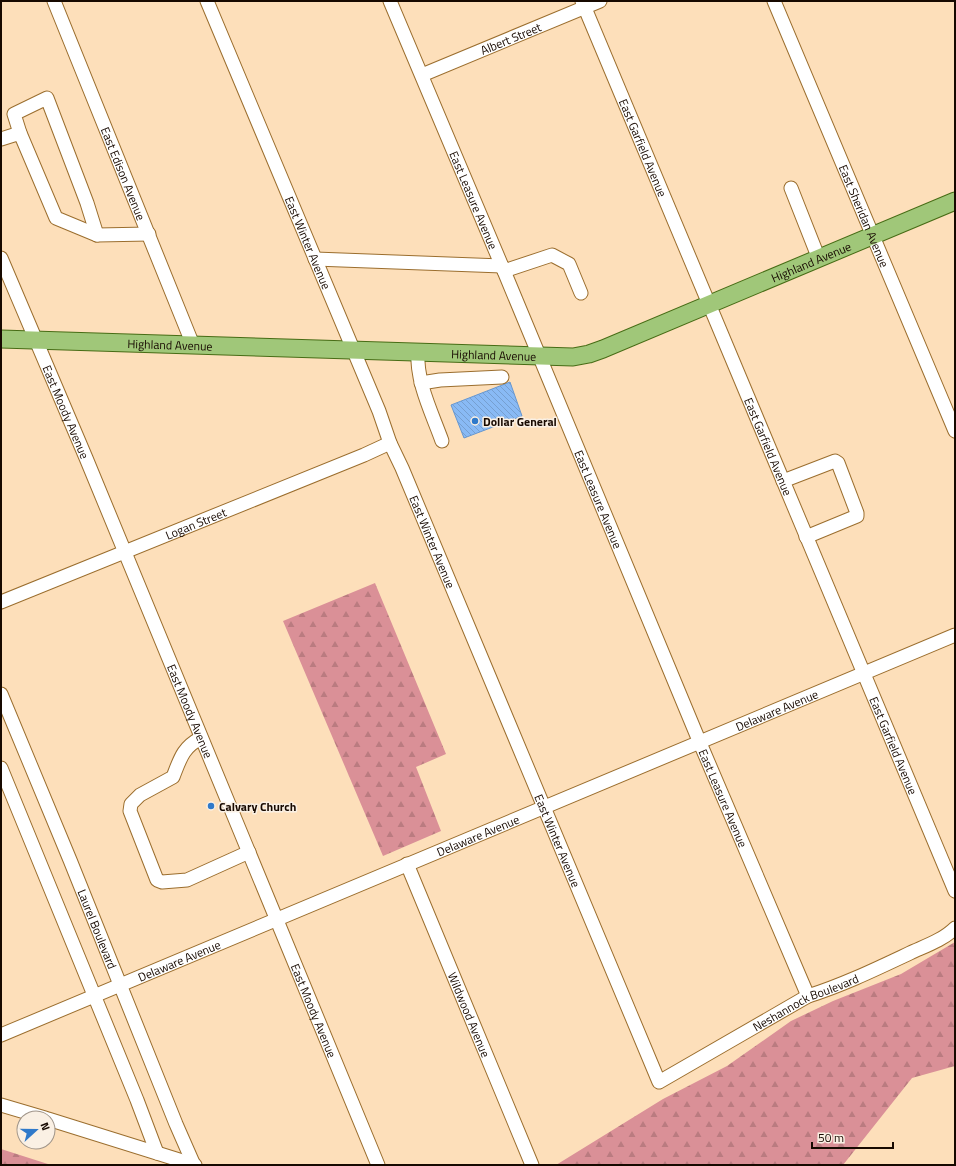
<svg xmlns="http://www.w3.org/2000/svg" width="956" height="1166" font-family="'Titillium Web',sans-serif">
  <defs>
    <pattern id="forest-firs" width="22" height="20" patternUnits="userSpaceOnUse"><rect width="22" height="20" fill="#da9097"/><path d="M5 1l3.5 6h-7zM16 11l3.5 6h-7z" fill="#ba7b80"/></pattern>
    <pattern id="building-back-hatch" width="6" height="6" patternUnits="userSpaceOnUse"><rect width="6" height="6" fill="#89baf5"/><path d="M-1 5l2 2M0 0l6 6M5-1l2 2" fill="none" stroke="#769fd0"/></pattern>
  </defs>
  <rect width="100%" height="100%" fill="#fddfba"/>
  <path fill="url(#forest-firs)" d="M375,583L446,754L416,767L441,831L383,856L283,621Z
    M955,942V1066L912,1078L843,1165H556L663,1099L727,1066L791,1021L833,1001L901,974Z
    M1,1149L51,1165H1Z"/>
  <path fill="url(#building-back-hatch)" stroke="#6797cf" d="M510,382L522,416L464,438L451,405Z"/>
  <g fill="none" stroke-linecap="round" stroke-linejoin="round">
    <defs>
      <g id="minor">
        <path id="s1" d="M54,1L193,345"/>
        <path id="s2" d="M207,1L379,411L390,443L402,468L659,1082L808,996C843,985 876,969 910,953C925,946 943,940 955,928"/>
        <path id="s3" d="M390,1L504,271L700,743L808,996"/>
        <path id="s4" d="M582,1L955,891"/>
        <path id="s5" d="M774,1L955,431"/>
        <path id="s6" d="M422,75L600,1"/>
        <path d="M20,133L14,114L47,98L87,203L97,235"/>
        <path d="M1,139L20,133L56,218L97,235L149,234"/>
        <path d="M791,188L819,259"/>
        <path id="s7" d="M1,258L86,458L378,1165"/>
        <path d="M315,259L502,266"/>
        <path d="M504,271L552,255L569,264L581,293"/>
        <path d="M418,352C416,382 432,413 442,441"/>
        <path d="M421,383L440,380L502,377"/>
        <path d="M783,481L835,461L838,463L857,513V516L806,537"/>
        <path id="s8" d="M1,602L364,455L390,443"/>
        <path id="s9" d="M1,694L70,860L176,1124L194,1165"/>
        <path d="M201,738C183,747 180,759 173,777L140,795L131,804L130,811L157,880L162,882L187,880L249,852"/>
        <path d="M1,768L137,1100L157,1153"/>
        <path id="s10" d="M407,864L532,1165"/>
        <path id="s11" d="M1,1035L955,635"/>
        <path d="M1,1105L45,1118"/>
        <path d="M48,1119L195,1165"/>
      </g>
      <g id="major">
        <path id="s12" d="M1,339L573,357L589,354L603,349L955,201"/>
      </g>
    </defs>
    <use href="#minor" stroke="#9b6e2e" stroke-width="15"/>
    <use href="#major" stroke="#476c15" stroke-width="19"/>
    <use href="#minor" stroke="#fff" stroke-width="13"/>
    <use href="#major" stroke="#a0c779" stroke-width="17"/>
  </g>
  <g fill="#2f79ca" stroke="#faf0e4" stroke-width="1.5">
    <circle cx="475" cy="421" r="4"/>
    <circle cx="211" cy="806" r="4"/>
  </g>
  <g text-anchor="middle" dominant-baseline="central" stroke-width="3" stroke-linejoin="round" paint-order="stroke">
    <g font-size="12" fill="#170900" stroke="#faf0e4">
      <text stroke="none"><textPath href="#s6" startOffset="96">Albert Street</textPath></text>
      <text stroke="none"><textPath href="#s4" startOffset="159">East Garfield Avenue</textPath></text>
      <text stroke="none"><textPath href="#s1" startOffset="186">East Edison Avenue</textPath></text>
      <text stroke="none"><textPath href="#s3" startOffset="216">East Leasure Avenue</textPath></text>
      <text stroke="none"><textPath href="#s5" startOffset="233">East Sheridan Avenue</textPath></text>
      <text stroke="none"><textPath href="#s2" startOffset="262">East Winter Avenue</textPath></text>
      <text stroke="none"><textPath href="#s12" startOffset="829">Highland Avenue</textPath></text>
      <text stroke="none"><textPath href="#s12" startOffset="169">Highland Avenue</textPath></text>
      <text stroke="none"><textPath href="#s12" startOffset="493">Highland Avenue</textPath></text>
      <text stroke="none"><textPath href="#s7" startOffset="167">East Moody Avenue</textPath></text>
      <text stroke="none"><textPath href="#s4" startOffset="483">East Garfield Avenue</textPath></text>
      <text stroke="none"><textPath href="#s3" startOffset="540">East Leasure Avenue</textPath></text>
      <text stroke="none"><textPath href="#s8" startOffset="210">Logan Street</textPath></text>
      <text stroke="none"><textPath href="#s2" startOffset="586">East Winter Avenue</textPath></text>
      <text stroke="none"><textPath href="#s11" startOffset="841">Delaware Avenue</textPath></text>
      <text stroke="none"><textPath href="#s7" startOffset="491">East Moody Avenue</textPath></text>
      <text stroke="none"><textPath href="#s4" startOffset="807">East Garfield Avenue</textPath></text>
      <text stroke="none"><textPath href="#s3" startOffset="864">East Leasure Avenue</textPath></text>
      <text stroke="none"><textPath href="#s11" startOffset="517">Delaware Avenue</textPath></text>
      <text stroke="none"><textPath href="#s2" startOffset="910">East Winter Avenue</textPath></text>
      <text stroke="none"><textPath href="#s9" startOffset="254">Laurel Boulevard</textPath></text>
      <text stroke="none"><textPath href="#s11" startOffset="193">Delaware Avenue</textPath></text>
      <text stroke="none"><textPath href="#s2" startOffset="1339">Neshannock Boulevard</textPath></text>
      <text stroke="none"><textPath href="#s7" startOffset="815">East Moody Avenue</textPath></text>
      <text stroke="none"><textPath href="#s10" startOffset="163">Wildwood Avenue</textPath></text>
    </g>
    <g font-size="12" font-weight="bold" fill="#170900" stroke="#faf0e4" text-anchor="start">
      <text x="483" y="421">Dollar General</text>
      <text x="219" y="806">Calvary Church</text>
    </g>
  </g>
  <rect width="956" height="1166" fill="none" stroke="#170900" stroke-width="4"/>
  <g transform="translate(36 1130) rotate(69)"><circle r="19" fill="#faf0e4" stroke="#9f9489"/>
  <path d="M0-3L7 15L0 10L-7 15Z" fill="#2f79ca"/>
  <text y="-6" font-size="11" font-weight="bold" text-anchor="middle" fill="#170900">N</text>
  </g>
  <path d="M812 1142v6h81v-6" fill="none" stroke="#170900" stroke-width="2"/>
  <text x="818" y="1142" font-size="12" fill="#170900" stroke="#faf0e4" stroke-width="3" paint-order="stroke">50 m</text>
</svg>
